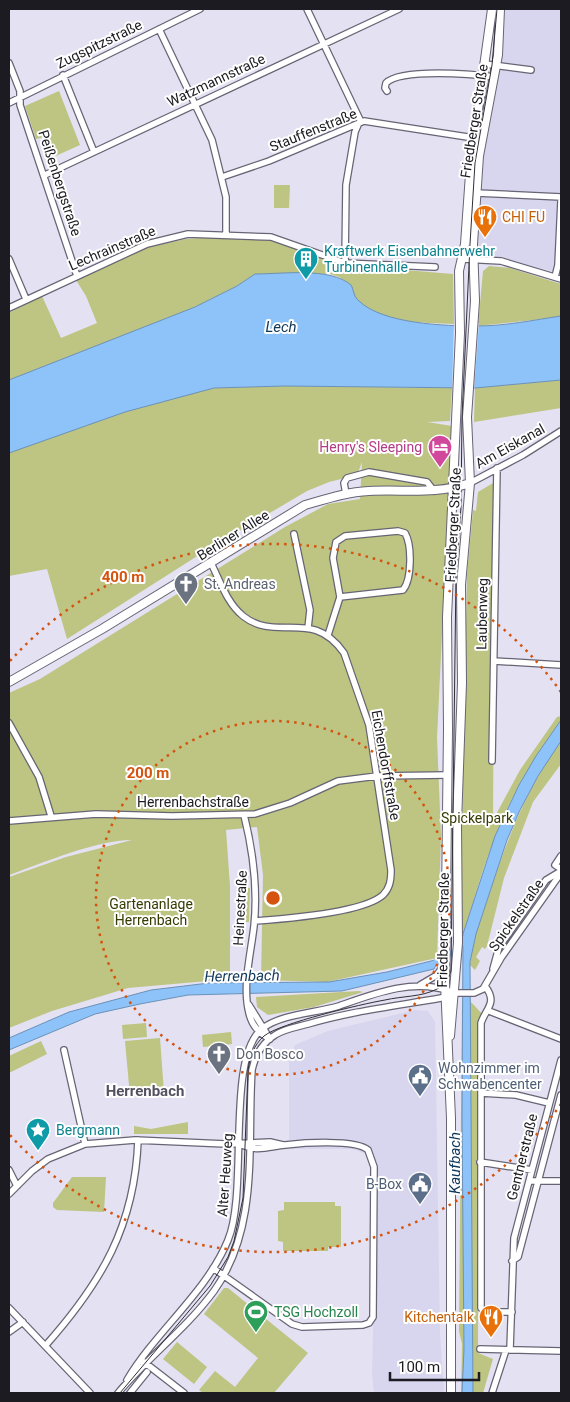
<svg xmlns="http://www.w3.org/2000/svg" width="570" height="1402" font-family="Roboto,sans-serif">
  <rect width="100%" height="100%" fill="#e3e1f2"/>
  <path fill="#d8d5ee" d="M503,9H561V273L481,255L477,246L483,150Z
    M415,1010L428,1011L435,1022L440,1334L444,1393H374L372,1373L377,1163L366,1154L353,1149H289V1060L295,1045L328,1031Z"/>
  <path fill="#bec481" d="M59,91L80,145L51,158L44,137L36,139L25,106Z
    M274,185H290L289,208H274Z
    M216,237L276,241L344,265L453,274L454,324C424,322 378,325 356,299C353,294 353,290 351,285L339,277L330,274H255L237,286L195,307L9,380V313L42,296L61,338L97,323L86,296L76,280L149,247L186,239Z
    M489,266L510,268L561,284V317L478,326L483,271Z
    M561,380V408L474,422L475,388Z
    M285,386L452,388L450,421L427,422L452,426L437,738L441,835L437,958L327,982L261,980L263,875L257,827L135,839L226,830L230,886V979L128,988L52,1011L9,1028V877L66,857L132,840C96,840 43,863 9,875V693L40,679L285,527L328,504L360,499L362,462L357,475L329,482L307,491L202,553L67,639L47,569L9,576V448L139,400L214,388Z
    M495,482L493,820L520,770L557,717L561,716V720C535,757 511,795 495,837C483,867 474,900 464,932L460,931L467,575L473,510L476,511L478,492Z
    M561,741V764L533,802L504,878L487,946L485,949L482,947L476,957L480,961L475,970L470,965C471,942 481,920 488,898C506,842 526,789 561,741Z
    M241,888H250L249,922H241Z
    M359,991L363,992L314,1007L268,1015L257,1007L256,997Z
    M462,1002H471L483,1015L479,1022L478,1353L493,1359L483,1393H461L462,1344L459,1331Z
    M146,1023L147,1037L123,1039L122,1025Z
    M231,1032L232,1044L203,1047L202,1035Z
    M160,1038L164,1093L130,1096L125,1041Z
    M41,1041L47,1054L9,1073V1056Z
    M188,1122V1134H134V1126L151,1129Z
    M72,1177H106L104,1212L57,1210L53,1207V1203Z
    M284,1202H335V1206H341V1247H328V1251H283V1242L278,1241V1211L284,1210Z
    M224,1288H228L308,1353L274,1393H203L199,1390L215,1371L235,1387L258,1358L204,1314Z
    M177,1342L207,1367L194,1384L163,1359Z"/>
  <path fill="#8dc3f8" stroke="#6b91b8" d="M255,274C282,274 330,267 351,285C354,290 353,296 359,301C383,324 445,326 477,326C505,326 534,320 561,316V380L475,388L285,386L214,388L125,412L9,453V380L195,307L237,286Z
    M561,720V741L538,776L520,810L507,840L476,934L470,962L473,1393H462L464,1349L462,1119L463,934L495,836L519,785L536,756Z
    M439,959L434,969L342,991L188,995L140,1004L95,1014L9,1050V1038L69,1012L151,990L209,983L329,982L387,972Z"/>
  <path fill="#e3e1f2" d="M454,322L479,323L474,390H452Z"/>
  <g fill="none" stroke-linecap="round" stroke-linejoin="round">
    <path stroke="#8dc3f8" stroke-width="6" d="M430,966L457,950L468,935"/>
    <defs>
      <path id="minor" d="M307,9L361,122
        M159,29L212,140L226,197V234
        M9,63L20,91V105L77,276
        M485,64L531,70
        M63,75L94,152
        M387,91L385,88L386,83C401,68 473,74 494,77
        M9,103L200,9
        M45,175L399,9
        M222,177L269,161L364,121L474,138
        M476,193L561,197
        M9,259L26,299
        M463,259L501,261L561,279
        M345,263L346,185L355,132L358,125
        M555,277L558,265L561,201
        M9,308L147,244L188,234L271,237L345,263L435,267
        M470,483L523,455L561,431
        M346,494L344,483L347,478L369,472L427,482L434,491
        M398,531L405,533C412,545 412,579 403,590L340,597L333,558L336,542L345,536Z
        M294,534L310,610L308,628
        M211,563C220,581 227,603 243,616C277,643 312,607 344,653L369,725L391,870C391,880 390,888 383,895C363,913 283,919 255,921
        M328,635L340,597
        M494,661L561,665
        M9,723L39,777L51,816
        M492,761L497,468
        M244,815C253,851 258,888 254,926C251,953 242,986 249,1013C252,1026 259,1033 270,1039
        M9,821L96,814L172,816L255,814L290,803L338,781L377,776L447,775
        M561,856L555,865L561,869
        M493,969L499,947L546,880L561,871
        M420,985L437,975L445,963
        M485,986C498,1003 486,1008 481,1023V1308L485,1312H512
        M249,1005L270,1039
        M489,1011L561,1039
        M64,1050L85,1144
        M481,1093L516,1095L549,1103
        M480,1162L532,1170
        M9,1170L17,1186
        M529,1181H561
        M9,1194L32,1171L48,1159L85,1144L135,1140L226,1144L270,1142L283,1145
        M512,1261L518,1257L561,1095
        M213,1268L292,1324L302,1327L363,1325L369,1323L373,1317L374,1167L368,1150C356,1139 302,1143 285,1145C268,1147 256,1152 240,1144
        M9,1308L90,1393
        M9,1332L23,1322
        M46,1345C101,1283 135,1226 138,1140
        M480,1349L561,1351
        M510,1349L514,1238L561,1060
        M144,1362L184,1393
        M127,1380C156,1331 207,1292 228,1240C249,1190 225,1056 263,1028C282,1014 316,1013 339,1006C373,994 413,978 449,991
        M118,1393C148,1357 186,1329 214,1291C260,1226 247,1145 252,1070C255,1056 262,1043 275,1035C284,1029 297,1027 308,1024C352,1011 396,1006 441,998L455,993H474L483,989L501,958L561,873
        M130,1393L147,1372
        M492,1393L506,1350"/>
      <path id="major" d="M9,682L102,629L305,505C326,499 347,492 369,491C405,489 435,495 470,483
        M450,1036L458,943L457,823L462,683L461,585L470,483L467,417L475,301L473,244L479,156L498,55L500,9
        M451,1393V1118L445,983L448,729L447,617L460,333L459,271L465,244L471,160L492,9"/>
    </defs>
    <use href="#minor" stroke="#676574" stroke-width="8"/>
    <use href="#major" stroke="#676574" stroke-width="10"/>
    <use href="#minor" stroke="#fff" stroke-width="5.5"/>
    <use href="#major" stroke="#fff" stroke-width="8"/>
    <path stroke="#302f36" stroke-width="1" d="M120,1393L210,1286L228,1257L234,1241L243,1198L248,1070C250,1057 253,1046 264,1036C280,1023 362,1004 385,1000C402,996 422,997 437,989C445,985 448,978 451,971L456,574L461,507L462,417L470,244L475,163L492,65L497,9"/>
  </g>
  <g fill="none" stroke="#d4530e" stroke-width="2.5" stroke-dasharray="2.5 5">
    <circle cx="273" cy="898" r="177"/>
    <path d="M561 1104A354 354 0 0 1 10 1135M10 661A354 354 0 0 1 561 692"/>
  </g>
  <defs>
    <symbol id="restaurant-pin" viewBox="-11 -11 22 30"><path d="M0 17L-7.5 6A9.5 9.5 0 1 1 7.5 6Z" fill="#e8710a" stroke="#fff"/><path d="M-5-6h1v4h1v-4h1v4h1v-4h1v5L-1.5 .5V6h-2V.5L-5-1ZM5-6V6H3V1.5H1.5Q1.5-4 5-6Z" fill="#fff"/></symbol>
    <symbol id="building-pin" viewBox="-11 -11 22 30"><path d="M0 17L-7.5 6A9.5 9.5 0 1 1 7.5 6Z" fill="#0f9aa8" stroke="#fff"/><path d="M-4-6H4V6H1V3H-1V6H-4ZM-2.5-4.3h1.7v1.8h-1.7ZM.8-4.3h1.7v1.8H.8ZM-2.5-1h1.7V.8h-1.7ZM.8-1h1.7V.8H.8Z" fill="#fff"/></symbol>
    <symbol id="hotel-pin" viewBox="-11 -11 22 30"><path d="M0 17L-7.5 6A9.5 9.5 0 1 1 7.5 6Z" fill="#d1479c" stroke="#fff"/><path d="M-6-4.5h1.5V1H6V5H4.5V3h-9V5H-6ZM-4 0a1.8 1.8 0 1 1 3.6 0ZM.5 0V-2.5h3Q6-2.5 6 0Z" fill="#fff"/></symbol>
    <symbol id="church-pin" viewBox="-11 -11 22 30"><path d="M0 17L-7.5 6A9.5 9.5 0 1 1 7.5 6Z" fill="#6b7280" stroke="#fff"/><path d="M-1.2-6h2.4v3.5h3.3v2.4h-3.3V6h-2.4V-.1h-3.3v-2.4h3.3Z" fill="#fff"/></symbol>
    <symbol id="civic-pin" viewBox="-11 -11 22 30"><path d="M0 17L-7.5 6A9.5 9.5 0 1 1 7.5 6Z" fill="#5c6f8a" stroke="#fff"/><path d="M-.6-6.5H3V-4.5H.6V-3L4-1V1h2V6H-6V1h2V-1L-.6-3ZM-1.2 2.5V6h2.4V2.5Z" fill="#fff"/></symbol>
    <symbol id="sight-pin" viewBox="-11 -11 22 30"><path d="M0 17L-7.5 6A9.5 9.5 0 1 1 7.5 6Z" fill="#0f9aa8" stroke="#fff"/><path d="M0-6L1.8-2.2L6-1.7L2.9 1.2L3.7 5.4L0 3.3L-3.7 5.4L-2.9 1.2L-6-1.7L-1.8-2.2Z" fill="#fff"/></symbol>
    <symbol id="stadium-pin" viewBox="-11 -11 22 30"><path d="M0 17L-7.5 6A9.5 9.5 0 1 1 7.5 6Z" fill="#2e9e5b" stroke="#fff"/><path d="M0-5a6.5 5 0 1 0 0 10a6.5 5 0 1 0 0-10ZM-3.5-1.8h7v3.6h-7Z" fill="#fff"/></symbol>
  </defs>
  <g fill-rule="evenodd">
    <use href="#restaurant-pin" x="471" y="203" width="28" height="38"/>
    <use href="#building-pin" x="292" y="245" width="28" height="38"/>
    <use href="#hotel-pin" x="426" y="433" width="28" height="38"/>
    <use href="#church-pin" x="172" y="570" width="28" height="38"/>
    <use href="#church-pin" x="205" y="1040" width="28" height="38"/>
    <use href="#civic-pin" x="406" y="1062" width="28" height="38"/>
    <use href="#sight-pin" x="24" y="1116" width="28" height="38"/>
    <use href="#civic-pin" x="406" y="1170" width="28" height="38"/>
    <use href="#stadium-pin" x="242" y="1298" width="28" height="38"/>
    <use href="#restaurant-pin" x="477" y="1303" width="28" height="38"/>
  </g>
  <g text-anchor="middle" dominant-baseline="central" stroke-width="4" stroke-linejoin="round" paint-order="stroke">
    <g font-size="14" fill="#1c1b21" stroke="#fff">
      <text transform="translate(99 44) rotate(-26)">Zugspitzstraße</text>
      <text transform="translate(216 80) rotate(-25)">Watzmannstraße</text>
      <text transform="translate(474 121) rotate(-81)">Friedberger Straße</text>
      <text transform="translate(313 130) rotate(-22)">Stauffenstraße</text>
      <text transform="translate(60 183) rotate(72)">Peißenbergstraße</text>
      <text transform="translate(112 248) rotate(-23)">Lechrainstraße</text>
      <text transform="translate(510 446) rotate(-29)">Am Eiskanal</text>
      <text transform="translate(453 525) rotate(-87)">Friedberger Straße</text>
      <text transform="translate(233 535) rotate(-32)">Berliner Allee</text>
      <text transform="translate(482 614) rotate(-89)">Laubenweg</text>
      <text transform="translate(386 765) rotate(80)">Eichendorffstraße</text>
      <text x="193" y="802">Herrenbachstraße</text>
      <text transform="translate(240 908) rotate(-87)">Heinestraße</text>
      <text transform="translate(516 915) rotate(-55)">Spickelstraße</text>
      <text transform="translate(443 930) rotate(-89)">Friedberger Straße</text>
      <text transform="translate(522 1157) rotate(-76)">Gentnerstraße</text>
      <text transform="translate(225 1175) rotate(-86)">Alter Heuweg</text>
    </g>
    <g font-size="14" fill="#c56008" stroke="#fff" text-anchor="start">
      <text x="502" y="217">CHI FU</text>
      <text x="474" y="1317" text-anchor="end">Kitchentalk</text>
    </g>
    <g font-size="14" fill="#0d838f" stroke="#fff" text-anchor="start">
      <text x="324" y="251">Kraftwerk Eisenbahnerwehr<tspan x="324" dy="16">Turbinenhalle</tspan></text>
      <text x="56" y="1130">Bergmann</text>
    </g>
    <g font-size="14" fill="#b23c85" stroke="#fff" text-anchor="end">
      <text x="422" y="447">Henry's Sleeping</text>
    </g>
    <g font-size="14" fill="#5b616d" stroke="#fff" text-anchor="start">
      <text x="204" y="584">St. Andreas</text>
      <text x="236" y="1054">Don Bosco</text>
    </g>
    <g font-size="14" fill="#383b00" stroke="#fff">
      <text x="477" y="818">Spickelpark</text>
      <text x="151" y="904">Gartenanlage<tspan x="151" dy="16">Herrenbach</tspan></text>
    </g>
    <g font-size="14" fill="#4e5e75" stroke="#fff" text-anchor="start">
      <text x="438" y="1068">Wohnzimmer im<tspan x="438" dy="16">Schwabencenter</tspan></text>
      <text x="402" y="1184" text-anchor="end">B-Box</text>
    </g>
    <g font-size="14" fill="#27864d" stroke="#fff" text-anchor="start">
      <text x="274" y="1312">TSG Hochzoll</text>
    </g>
    <g font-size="15" font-style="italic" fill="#0f3759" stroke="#fff">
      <text x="281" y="327">Lech</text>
      <text transform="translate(242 976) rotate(-1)">Herrenbach</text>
      <text transform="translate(455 1163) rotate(-90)">Kaufbach</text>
    </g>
    <g font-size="15" font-weight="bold" fill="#545260" stroke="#fff">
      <text x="145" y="1091">Herrenbach</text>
    </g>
  </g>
  <circle cx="273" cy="898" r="8" fill="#d4530e" stroke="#fff" stroke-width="2.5"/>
  <g font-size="15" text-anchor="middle" font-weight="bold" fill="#d4530e" stroke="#fff" stroke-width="4" stroke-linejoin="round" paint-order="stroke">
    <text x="123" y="582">400 m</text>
    <text x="148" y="778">200 m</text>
  </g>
  <rect width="570" height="1402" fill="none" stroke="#1c1b21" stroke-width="20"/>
  <path d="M390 1372v8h89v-8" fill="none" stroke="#1c1b21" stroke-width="2.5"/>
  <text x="398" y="1372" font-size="15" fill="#1c1b21" stroke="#ffffff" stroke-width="4" paint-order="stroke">100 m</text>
</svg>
